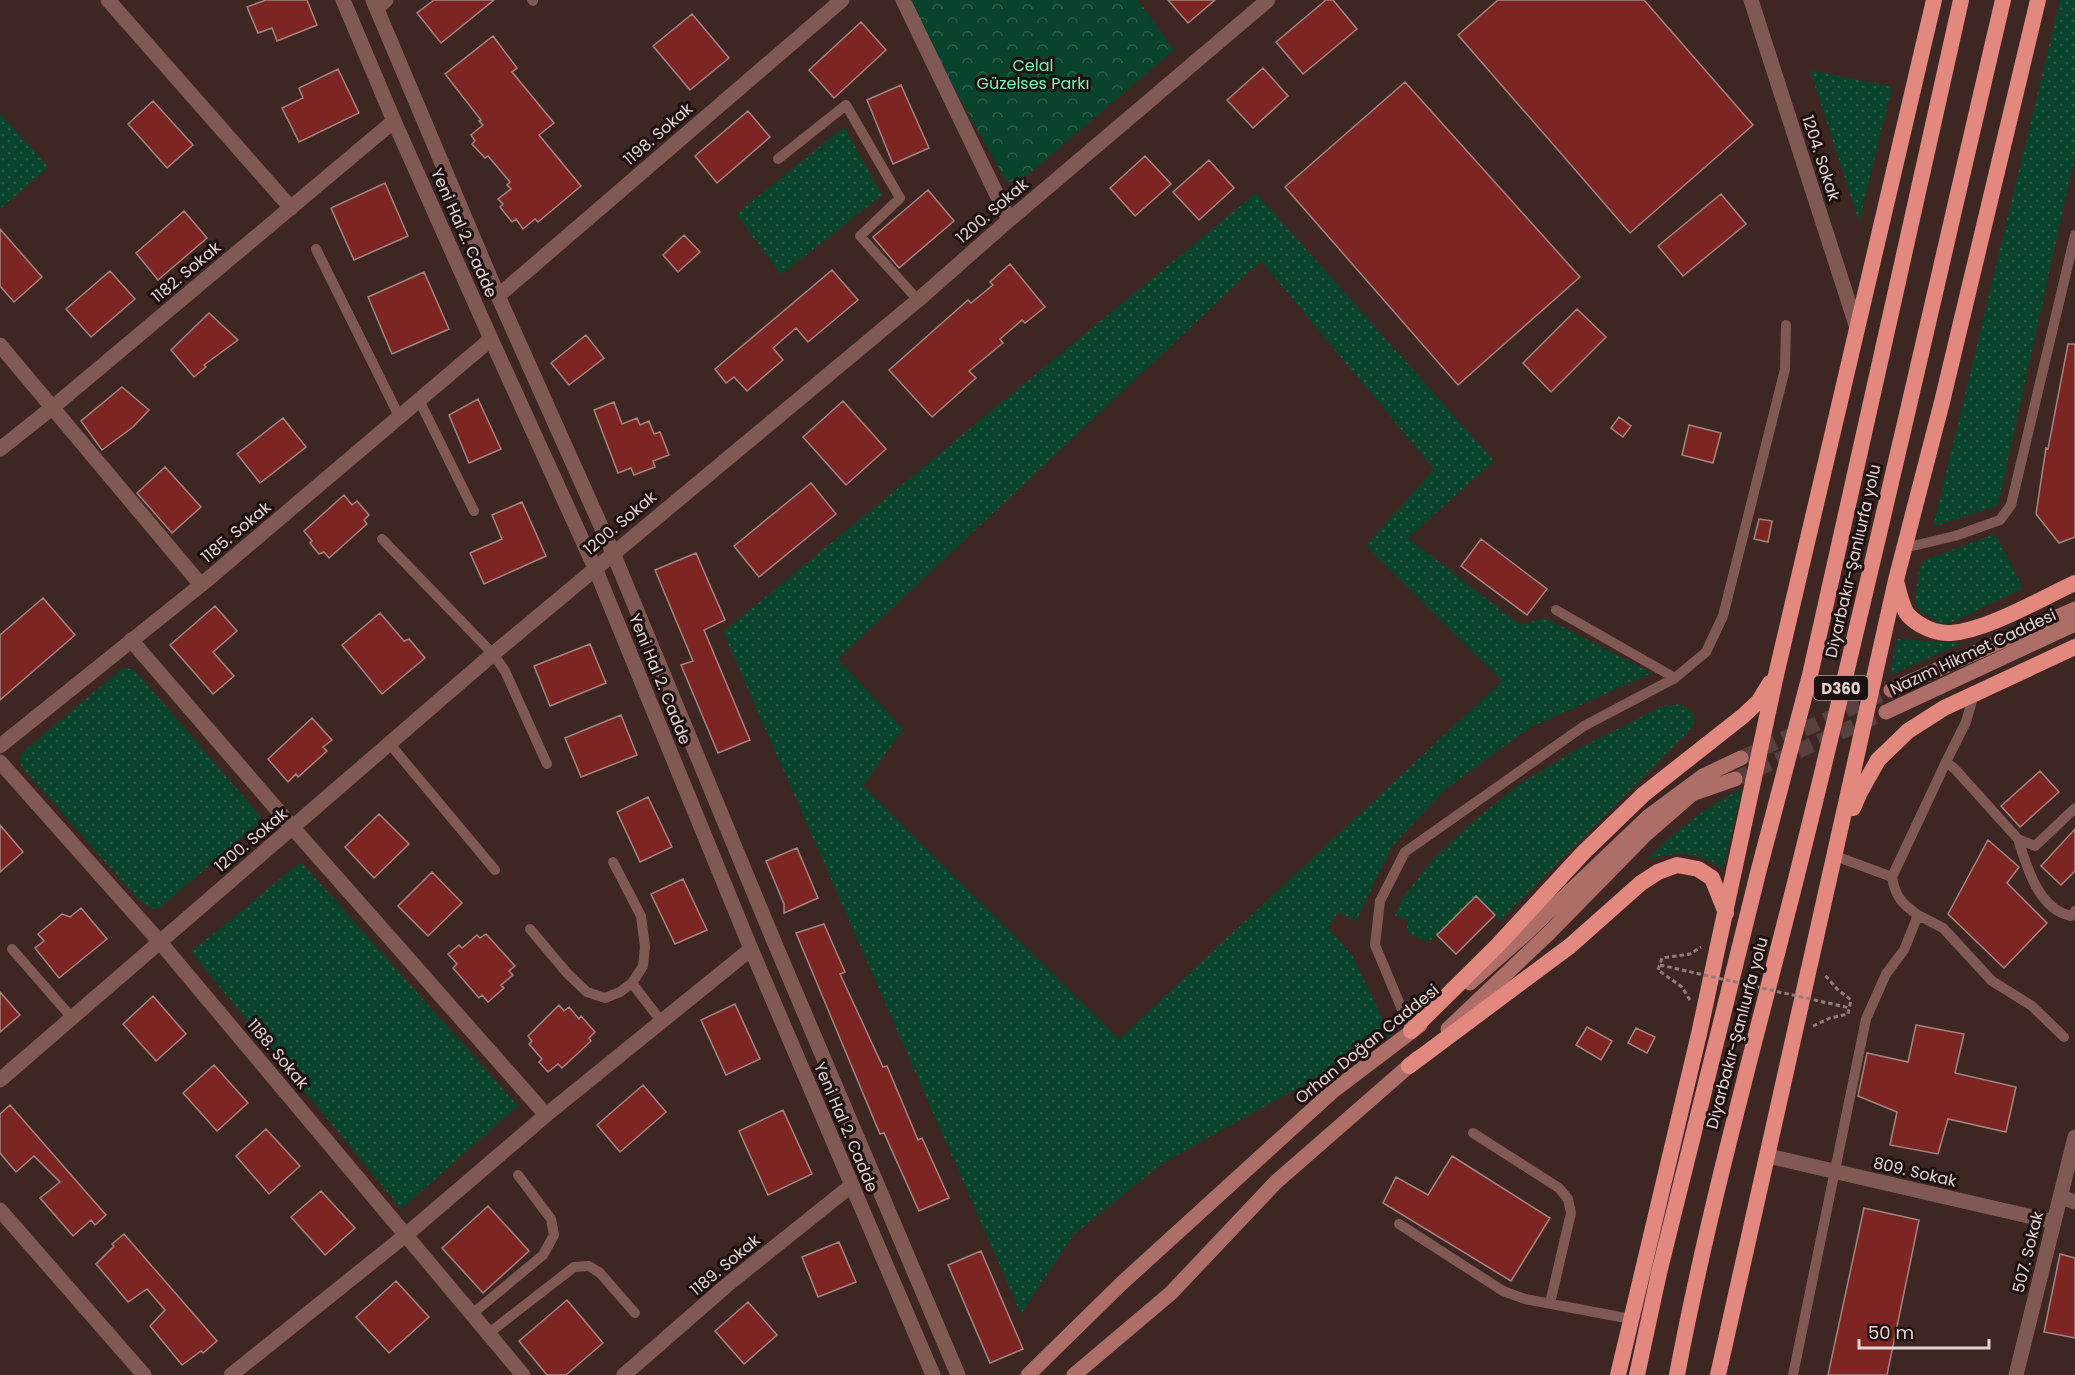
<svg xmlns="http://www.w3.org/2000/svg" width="2075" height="1375" font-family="Poppins,sans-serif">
  <defs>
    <pattern id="grass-dots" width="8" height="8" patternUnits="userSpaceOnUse" patternTransform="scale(1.5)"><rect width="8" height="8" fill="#09432b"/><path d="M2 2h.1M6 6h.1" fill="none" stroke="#2d5d49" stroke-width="1.8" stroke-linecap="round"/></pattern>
    <pattern id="park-crowns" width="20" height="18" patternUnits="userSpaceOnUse" patternTransform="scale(1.5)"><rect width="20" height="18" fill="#09432b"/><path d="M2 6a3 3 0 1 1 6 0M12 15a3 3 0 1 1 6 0" fill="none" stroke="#2d5d49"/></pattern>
  </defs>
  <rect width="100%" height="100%" fill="#3e2623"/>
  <path fill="url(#grass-dots)" fill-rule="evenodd" d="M2060,0H2075V155L1998,505L1933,527Z
    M1810,70L1892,87L1859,222Z
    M0,113L48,167L0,209Z
    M844,127L882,195L781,275L736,214Z
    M1256,193L1494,461L1408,538L1520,625L1545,618L1652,673L1529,728L1447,788L1392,846L1356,921L1338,912L1328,928L1352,955L1391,1036L1163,1163L1073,1235L1021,1314L723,632ZM1261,261L1434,469L1366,546L1502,681L1119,1039L863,786L903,729L838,659Z
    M1995,534L2023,588L1959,619L1944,625L1921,612L1915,604L1918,572L1925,560Z
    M1897,639L1962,643L1890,675Z
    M123,668L132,669L145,682L261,817L259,823L158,909L150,908L136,897L22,767L19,759L25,750Z
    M1680,704L1693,714L1694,726L1500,921L1475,896L1437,935L1428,942L1408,933L1407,920L1395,916L1401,900L1435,857L1475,820L1518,785L1576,750L1663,706Z
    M1742,789L1723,868C1689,849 1684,852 1647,859C1675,832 1706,806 1742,789Z
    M301,862L518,1106L401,1209L191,952Z"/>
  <path fill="url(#park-crowns)" d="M905,0H1138L1174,50L1018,183L1006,181Z"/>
  <path fill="#7c2523" stroke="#a48582" stroke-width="1.5" d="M266,0H307L317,25L277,41L272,28L258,33L247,7Z
    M434,0H494L441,43L417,13Z
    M1168,0H1215L1188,23Z
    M1326,0H1333L1357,29L1303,74L1276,42Z
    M1498,0H1644L1753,125L1630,233L1458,35Z
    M692,14L729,58L690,90L653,46Z
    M861,22L886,50L834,98L809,70Z
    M493,36L517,68L512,72L554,123L539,135L581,186L538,222L535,219L523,229L516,219L512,222L500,207L503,204L498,199L511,189L507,185L510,182L488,156L485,158L472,144L475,141L471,135L483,125L479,121L481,120L445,74Z
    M1263,68L1288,96L1253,128L1227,100Z
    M338,69L359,113L299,142L282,108L303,98L299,88Z
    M1405,82L1580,277L1458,385L1285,187Z
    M901,85L929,148L893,164L867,100Z
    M153,101L193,145L167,168L128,124Z
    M748,111L770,137L717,183L695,156Z
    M1145,156L1171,184L1135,216L1110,188Z
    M1209,160L1234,188L1199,220L1173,192Z
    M385,183L408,236L354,260L331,208Z
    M928,190L954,221L899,268L873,237Z
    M1721,194L1746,224L1683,276L1658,246Z
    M184,211L207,238L158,280L136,253Z
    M0,229L42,277L14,302L0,286Z
    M684,235L700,252L678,272L663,255Z
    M1010,264L1045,307L1025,323L1022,320L1000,339L1003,343L969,371L976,378L932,417L889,370L968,300L971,303L993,285L990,282Z
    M832,270L858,300L808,342L796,328L773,348L783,360L747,391L734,377L726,383L715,369Z
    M110,271L135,299L91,337L66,309Z
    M424,272L449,329L392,354L368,297Z
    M1577,309L1606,337L1551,392L1523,363Z
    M209,313L238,340L204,365L206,367L194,377L171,350Z
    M586,335L604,358L569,385L551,363Z
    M2068,344H2075V537L2059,543L2036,514L2046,448L2048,449Z
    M122,387L149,410L133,427L102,450L81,421Z
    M478,399L501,449L469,463L449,415Z
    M843,401L886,449L846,485L803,437Z
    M614,402L622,424L637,418L640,425L649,421L654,434L660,432L669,455L653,461L655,467L634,475L631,468L618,473L594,410Z
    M1619,417L1631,426L1623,437L1611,428Z
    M283,418L306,447L260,483L237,454Z
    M1689,425L1721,433L1713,463L1682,455Z
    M165,467L201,507L172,533L137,493Z
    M811,483L836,514L759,577L734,546Z
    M344,495L352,505L357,501L369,515L364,520L367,524L329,558L324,552L319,554L310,543L312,541L304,531Z
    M522,502L546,556L484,584L470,553L502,539L492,515Z
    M1759,519L1772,521L1768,542L1754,539Z
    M1481,539L1547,589L1527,615L1461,566Z
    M696,553L725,620L704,630L750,740L718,753L681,665L693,661L655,570Z
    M43,598L75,635L0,700V635Z
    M215,606L237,631L213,652L234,676L213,694L170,645Z
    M380,613L404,641L409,639L425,658L382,694L342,645Z
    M590,644L606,683L550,706L534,666Z
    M621,715L637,755L581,777L565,738Z
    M312,718L332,740L323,747L327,751L298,777L296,774L288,782L268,759Z
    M2040,771L2059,792L2020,827L2001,806Z
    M648,797L672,847L640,862L617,812Z
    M379,814L409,844L374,878L345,847Z
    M0,825L23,852L0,872Z
    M2075,829V871L2061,885L2041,866Z
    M1988,840L2019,867L2007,883L2047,923L2004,968L1948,914Z
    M797,848L818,898L784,913V904L766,861Z
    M432,872L462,903L428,936L398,906Z
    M683,879L707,930L675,944L651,894Z
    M1476,896L1495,915L1456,954L1437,935Z
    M81,908L107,939L59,978L35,948L44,941L38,934L62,914L70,917Z
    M824,924L845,972L840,974L883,1067L887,1066L918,1140L922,1138L949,1198L919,1211L884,1133L880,1134L796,933Z
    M486,934L515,966L509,971L513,975L501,985L504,988L488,1002L482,995L479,998L453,968L457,964L448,954L459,945L462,948L477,935L480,938Z
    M0,992L20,1015L0,1032Z
    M153,996L186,1034L156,1061L123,1024Z
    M735,1004L760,1059L726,1075L701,1020Z
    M559,1005L564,1011L569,1007L579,1019L581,1016L595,1032L589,1038L591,1041L562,1068L558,1064L548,1072L539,1062L542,1059L529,1044L532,1041L528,1036Z
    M1916,1025L1964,1034L1955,1073L2016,1087L2006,1132L1948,1119L1938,1154L1890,1145L1897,1112L1858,1096L1867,1053L1908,1062Z
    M1587,1027L1612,1041L1601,1060L1576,1045Z
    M1636,1028L1655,1037L1647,1053L1628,1043Z
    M214,1065L248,1103L217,1131L183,1093Z
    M643,1085L666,1112L620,1152L597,1125Z
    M10,1105L106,1215L95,1225L91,1220L73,1236L40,1198L60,1182L34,1156L16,1172L0,1153V1114Z
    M783,1110L812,1174L768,1195L739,1131Z
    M266,1129L300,1166L269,1194L236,1156Z
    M1452,1156L1550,1218L1511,1281L1383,1203L1396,1177L1428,1195Z
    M321,1191L355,1228L325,1255L291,1217Z
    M488,1206L529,1251L483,1293L442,1248Z
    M1864,1208L1919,1220L1887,1375H1828Z
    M124,1234L217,1341L203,1353L201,1351L182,1365L150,1326L165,1310L147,1289L128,1302L96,1264L114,1246L112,1244Z
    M839,1242L856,1282L818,1297L802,1257Z
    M981,1251L1023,1349L990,1363L948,1265Z
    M2060,1254L2075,1258V1338L2044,1332Z
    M396,1281L429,1317L389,1353L356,1317Z
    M567,1300L603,1343L566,1375H547L519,1341Z
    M748,1302L777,1335L744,1364L715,1331Z"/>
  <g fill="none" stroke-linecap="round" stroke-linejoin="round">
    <path stroke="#57403d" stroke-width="15" stroke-dasharray="15 8" stroke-linecap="butt" d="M1741,758L1891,690
      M1735,779L1886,712"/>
    <path stroke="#907c79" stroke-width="3" stroke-dasharray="4.5 3" stroke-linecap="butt" d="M1690,1000L1682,987L1658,970L1662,958L1690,954L1701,947
      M1813,1026L1830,1018L1848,1014L1851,1000L1837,989L1824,974"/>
    <path stroke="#805854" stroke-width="10" d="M532,0L533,1
      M778,159L846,105L900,198L860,236L918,300
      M316,249L399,416
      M419,400L474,511
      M382,539L493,654L505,671L547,764
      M1904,548L1955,536L2000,520L2011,505L2075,235
      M1556,610L1675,678
      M389,743L495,870
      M1946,762L1966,722L1974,694
      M2018,839C2027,867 2038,909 2071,916L2075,911
      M1835,856L1892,877L1946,762L1955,769L2018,839L2035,846L2075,808
      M1918,915L1943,928L1992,981L2032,1006L2064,1037
      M530,929L567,973L587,992L605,998L620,992L632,983L643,966L645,947L641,916L613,862
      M12,949L73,1019
      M632,983L661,1021
      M1411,1031L1375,945L1380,901L1405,852L1584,726L1675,678L1706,652L1723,616L1785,369L1786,325
      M1473,1133L1559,1188L1568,1199L1571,1213L1550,1303
      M1399,1224L1503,1291L1525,1299L1631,1319
      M472,1314L543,1255L554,1235L551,1219L518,1175
      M489,1333L574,1267L589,1266L600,1273L635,1313
      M1793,1375L1866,1019L1886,974L1904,950L1918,915C1902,904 1895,896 1892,877"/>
    <path stroke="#805854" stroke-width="15" d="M108,0L291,208
      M903,0L1009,220
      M377,8L386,0
      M498,296L842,0
      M0,345L201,585
      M0,449L53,407L394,121
      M131,640L293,828L546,1115
      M0,746L201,585L491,339
      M0,762L159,941L523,1375
      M0,1080L493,654L918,300L1009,220L1268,0
      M1768,1156L2054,1222
      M2060,1197L2075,1202
      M0,1210L144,1375
      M231,1375L407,1234L546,1115L751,949
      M624,1375L727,1285L852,1185
      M2016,1375L2075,1137"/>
    <path stroke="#805854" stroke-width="15" d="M343,0L394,121L491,339L595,568L751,949L933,1375
      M373,0L498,296L613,553L773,939L958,1375
      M1751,0L1857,328"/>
    <path stroke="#ae6e68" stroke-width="15" d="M1891,690L2075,609
      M1886,712L2075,624
      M1470,983L1521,938L1649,816L1703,776L1741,758
      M1448,1029L1550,932L1646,834L1692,794L1735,779
      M1028,1375L1122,1283L1333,1091L1420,1025
      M1074,1375L1171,1293L1276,1182L1418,1058"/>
    <path stroke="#e2887f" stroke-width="16" d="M1896,581C1899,591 1902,609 1909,616C1919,626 1936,634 1951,633C1988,630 2040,599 2075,583
      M1853,808L1860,792L1878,760L1908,731L1944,708L2075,647
      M1411,1031L1497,946L1583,853L1644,794L1743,716L1759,701L1770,683
      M1409,1066L1570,946L1641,883L1658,872L1677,865L1698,869L1712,878L1726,913
      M1618,1375L1699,1034L1776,675L1934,0
      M1637,1375L1659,1273L1758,873L1810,675L1961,0
      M1677,1375C1709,1205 1756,1039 1798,871C1870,582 1935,290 2003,0
      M1718,1375L1896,580L1942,402L2038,0"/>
    <path stroke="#907c79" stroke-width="3" stroke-dasharray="4.5 3" stroke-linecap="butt" d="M1660,965L1850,1008"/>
  </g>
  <g text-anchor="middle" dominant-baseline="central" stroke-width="6" stroke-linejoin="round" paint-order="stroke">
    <rect fill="#1d1211" stroke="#a99a98" stroke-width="1.5" x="1814" y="676" width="54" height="24" rx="4.5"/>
    <g font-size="15" font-weight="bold" fill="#e5d4d2">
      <text x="1841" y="688">D360</text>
    </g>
    <g font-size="16" fill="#73f8b7" stroke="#1d1211">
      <text x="1033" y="65">Celal<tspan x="1033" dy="18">Güzelses Parkı</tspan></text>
    </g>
    <g font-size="16" fill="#e5d4d2" stroke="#1d1211">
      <text transform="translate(658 134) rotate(-41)">1198. Sokak</text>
      <text transform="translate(1821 158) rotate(72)">1204. Sokak</text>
      <text transform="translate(992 211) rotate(-41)">1200. Sokak</text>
      <text transform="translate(464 233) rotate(66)">Yeni Hal 2. Cadde</text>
      <text transform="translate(186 272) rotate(-40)">1182. Sokak</text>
      <text transform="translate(620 523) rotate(-40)">1200. Sokak</text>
      <text transform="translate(236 532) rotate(-40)">1185. Sokak</text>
      <text transform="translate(1853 561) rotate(-77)">Diyarbakır-Şanlıurfa yolu</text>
      <text transform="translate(1973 652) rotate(-25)">Nazım Hikmet Caddesi</text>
      <text transform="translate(660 679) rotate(68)">Yeni Hal 2. Cadde</text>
      <text transform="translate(251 840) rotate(-40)">1200. Sokak</text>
      <text transform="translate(1737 1033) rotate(-75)">Diyarbakır-Şanlıurfa yolu</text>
      <text transform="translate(1367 1044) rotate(-39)">Orhan Doğan Caddesi</text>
      <text transform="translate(278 1054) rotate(50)">1188. Sokak</text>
      <text transform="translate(846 1127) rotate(67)">Yeni Hal 2. Cadde</text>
      <text transform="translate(1915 1172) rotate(13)">809. Sokak</text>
      <text transform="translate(2028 1252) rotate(-76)">507. Sokak</text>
      <text transform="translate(725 1265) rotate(-40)">1189. Sokak</text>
    </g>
  </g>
  <path d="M1859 1339v9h130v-9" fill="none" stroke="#e5d4d2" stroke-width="3"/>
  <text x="1868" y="1339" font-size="18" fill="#e5d4d2" stroke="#1d1211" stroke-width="4.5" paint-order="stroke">50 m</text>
</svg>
